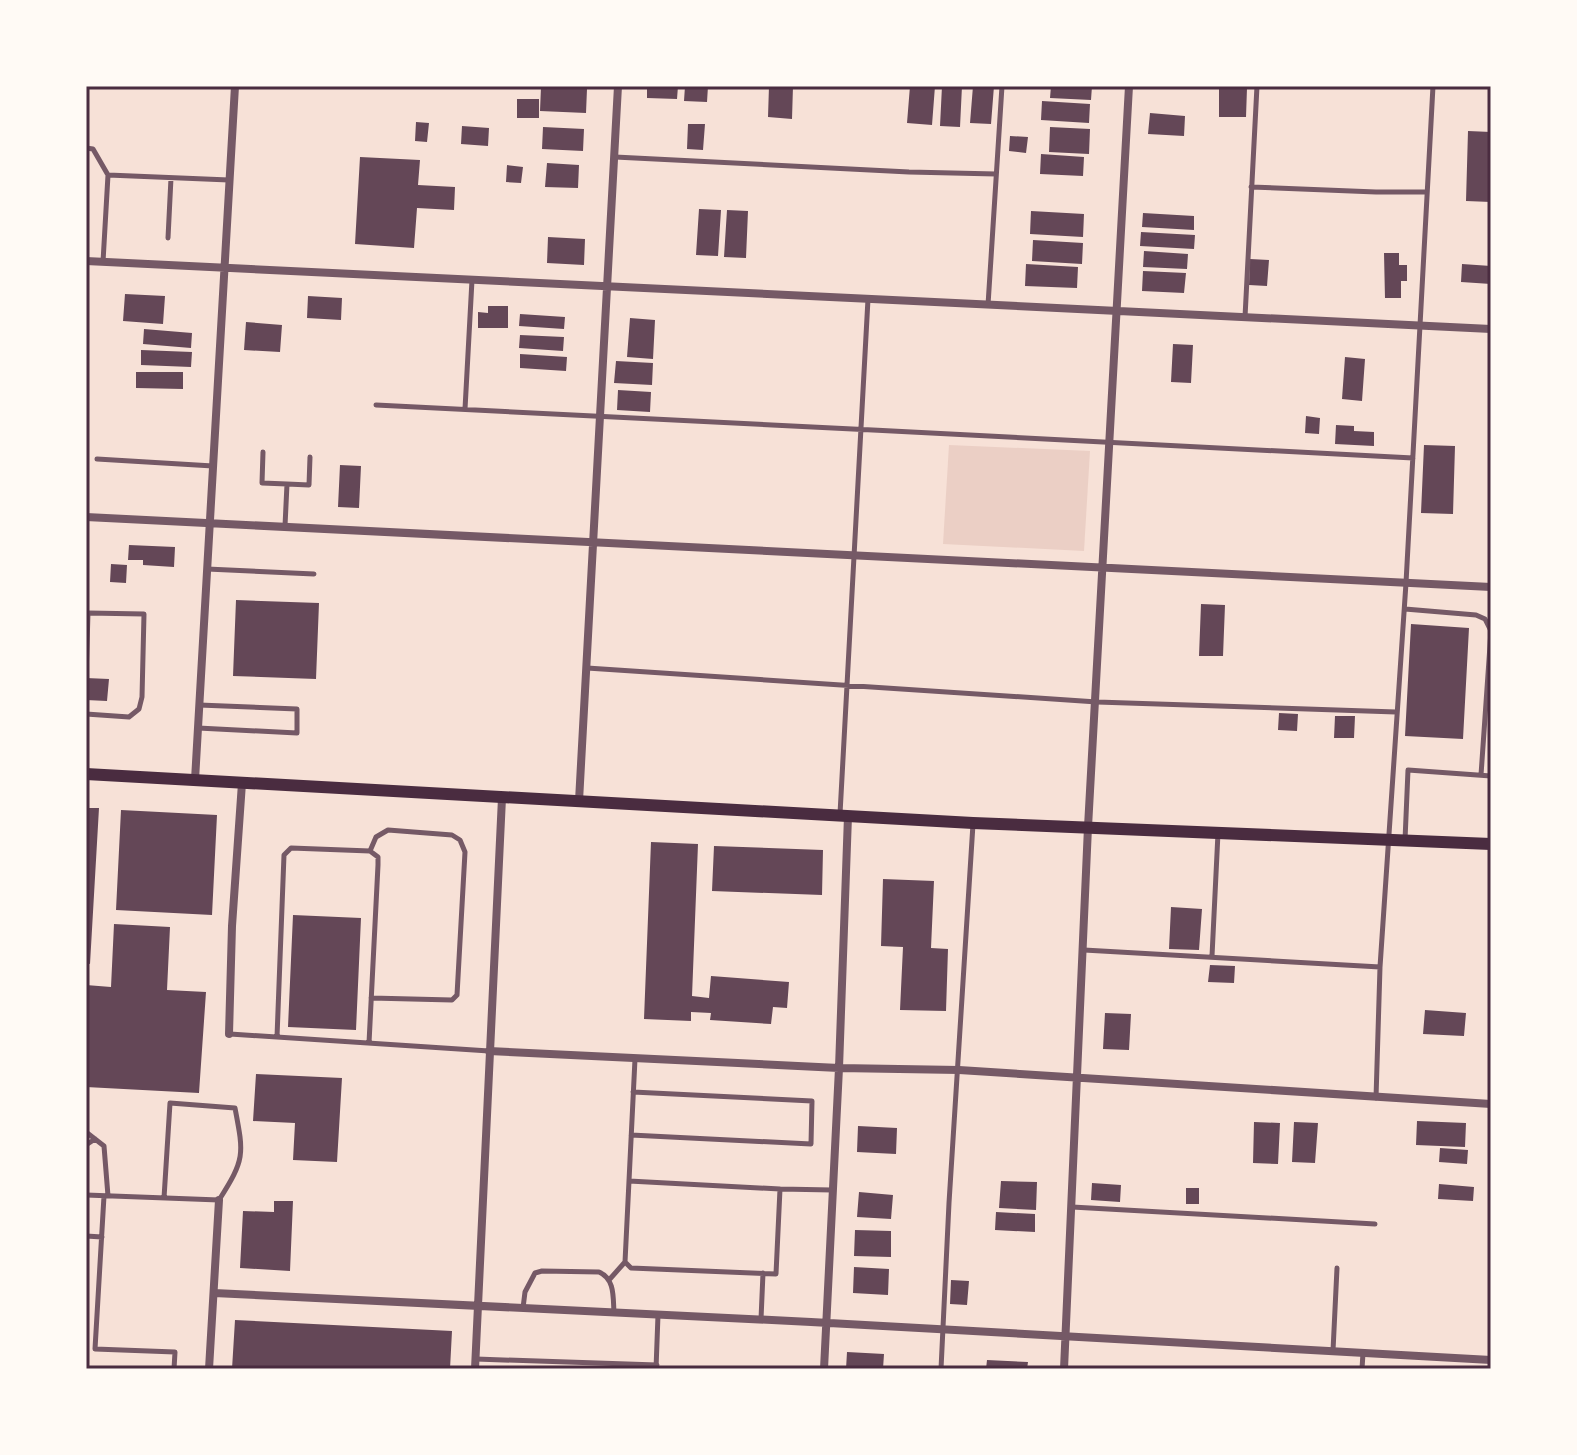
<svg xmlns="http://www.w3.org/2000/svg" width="1577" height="1455" font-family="Commissioner,sans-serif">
  <rect width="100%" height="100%" fill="#f7e1d7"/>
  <path fill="#ebcfc5" d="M949,445L1090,451L1084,551L943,544Z"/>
  <path fill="#644757" d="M647,86H678L677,99L647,98Z
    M685,86H708L707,102L684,101Z
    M769,86H793L792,119L768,117Z
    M910,86H935L932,125L907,123Z
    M942,86H962L960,127L940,126Z
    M973,86H994L991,124L970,123Z
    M1051,86H1092L1091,100L1050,98Z
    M541,87L587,89L586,113L540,111Z
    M1219,87L1247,88L1246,117H1219Z
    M517,99H539V118H517Z
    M1042,101L1090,104L1089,123L1041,120Z
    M1150,113L1185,116L1184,136L1148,134Z
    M416,122L429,123L427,142L415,141Z
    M688,124H705L703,150L687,149Z
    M462,126L489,128L488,146L461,144Z
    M543,127L584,129L583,151L542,149Z
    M1050,127L1090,129L1089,154L1049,152Z
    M1468,131L1491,132V202L1466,201Z
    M1010,136L1028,137L1026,153L1009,151Z
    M1041,154L1084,157L1083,176L1040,174Z
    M360,157L420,160L418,185L455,187L454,210L417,208L414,248L355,244Z
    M547,163L579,165L578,188L545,187Z
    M507,165L523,167L521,183L506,182Z
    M699,209L721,210L718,256L696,255Z
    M727,210L748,211L746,258L724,257Z
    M1031,211L1084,214L1083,237L1030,234Z
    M1143,213L1194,216V230L1142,227Z
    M1141,232L1195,235L1194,249L1140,246Z
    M548,237L585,239L584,265L547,263Z
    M1033,240L1083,243L1082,264L1032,261Z
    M1144,251L1188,254L1187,269L1143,267Z
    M1384,253H1399V265H1407V281H1401V298H1385Z
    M1250,259L1269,260L1267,286L1249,285Z
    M1026,264L1078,267L1077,288L1025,286Z
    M1462,264L1491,266V284L1461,282Z
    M1143,271L1186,273L1184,293L1142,291Z
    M125,294L165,296L163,324L123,321Z
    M308,296L342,298L341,320L307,318Z
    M488,306H508V328H478V312L488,313Z
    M520,314L565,317L564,329L519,326Z
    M630,318L655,320L653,359L627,357Z
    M246,322L282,325L280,352L244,350Z
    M144,329L192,333L191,348L143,344Z
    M520,335L564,337L563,351L519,348Z
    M1173,344L1193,345L1191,383L1171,382Z
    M141,350L192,352L191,367L141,365Z
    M520,354L567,357L566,371L520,368Z
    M1345,357L1365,359L1362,401L1342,399Z
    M616,361L653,363L652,385L614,383Z
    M136,372H183V389L136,388Z
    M618,390L651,392L650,412L617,410Z
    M1306,416L1320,418L1319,434L1305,433Z
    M1336,425L1354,426V431L1374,432V446L1335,444Z
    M1424,445L1455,446L1453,514L1421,513Z
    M340,465L361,466L359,508L338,507Z
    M129,545L175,547L174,567L143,565V560H128Z
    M111,564L127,565L126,583L110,582Z
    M236,600L319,603L316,679L233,676Z
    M1201,604L1225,605L1223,656H1199Z
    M1411,624L1469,628L1463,739L1405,736Z
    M86,678L109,679L107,701L86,700Z
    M1279,713L1298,714L1297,731L1278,730Z
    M1335,716H1355L1354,738H1334Z
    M86,808H99L90,964L86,963Z
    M121,810L217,815L212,915L116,910Z
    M651,842L698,844L692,996L709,998L711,976L789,982L787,1008L773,1007L771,1024L710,1020L711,1013L691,1012V1021L644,1019Z
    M714,846L823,850L822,895L712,891Z
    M883,879L934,881L931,948L948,949L946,1011L900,1010L903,947L881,946Z
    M1171,907L1202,909L1199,950L1169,949Z
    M293,915L361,918L356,1030L288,1027Z
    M114,924L170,927L167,990L206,992L199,1093L86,1087V985L111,987Z
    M1210,965L1235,966L1234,983L1208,982Z
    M1425,1010L1466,1013L1464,1036L1423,1034Z
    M1105,1013L1131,1014L1129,1050L1103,1049Z
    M256,1074L342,1078L337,1162L293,1160L295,1123L253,1121Z
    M1417,1121L1466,1123L1465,1147L1416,1145Z
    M1254,1122L1280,1123L1278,1164L1253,1163Z
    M1294,1122L1318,1123L1315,1163L1292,1162Z
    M858,1126L897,1128L896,1154L857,1152Z
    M1440,1148L1468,1150L1467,1164L1439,1162Z
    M1001,1181L1037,1182L1036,1210L999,1208Z
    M1092,1183L1121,1185L1120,1202L1091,1200Z
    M1439,1184L1474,1187L1473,1201L1438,1199Z
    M1186,1188H1199V1204H1186Z
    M859,1192L893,1195L891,1219L857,1217Z
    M274,1201H293L290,1271L240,1268L243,1211L274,1212Z
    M996,1212L1035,1214V1232L995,1230Z
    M855,1230L891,1231V1257L854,1256Z
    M854,1267L889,1269L888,1295L853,1293Z
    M951,1280L969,1281L967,1305L950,1304Z
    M235,1320L452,1331L450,1369H232Z
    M847,1352L884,1354L883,1369H846Z
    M987,1360L1028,1362L1027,1369H986Z"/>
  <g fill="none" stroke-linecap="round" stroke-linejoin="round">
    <path stroke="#755966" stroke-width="5" d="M86,148L93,149L108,175L103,262
      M615,157L909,172L996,174
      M108,175L229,180
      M1251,187L1376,192H1427
      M168,238L171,178
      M988,305L1002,86
      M1245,317L1257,86
      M376,405C722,421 1067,441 1413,458
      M465,409L472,280
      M263,452L262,483L287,484L285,526
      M97,459L213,466
      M287,484L309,485L310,457
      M207,569L314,574
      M1405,609L1476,615L1485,619L1491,631
      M86,614L88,613L86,678
      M587,668L1097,702L1396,712
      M86,714L129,717L139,709L142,697L144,614L88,613
      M198,728L297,733V709L199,705
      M1481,775L1491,631
      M840,814L868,299
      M1405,840L1408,770L1491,776
      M370,851L376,837L388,830L452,835L460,840L465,852L457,995L452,1000L371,998
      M1084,950L1380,967L1406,583L1433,86
      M1212,956L1218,833
      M230,1034L489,1051
      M277,1037L284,855L291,848L370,851L378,857V865L369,1043
      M1376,1098L1380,967
      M86,1132L104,1146L108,1196
      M631,1135L811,1144L812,1101L633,1092
      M86,1145L95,1139
      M629,1181L780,1189L776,1274L631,1268L625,1262L635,1059
      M780,1189L832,1190
      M86,1195L219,1200C245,1159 244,1155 235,1108L170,1103L164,1198
      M104,1196L95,1349L175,1352L174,1369
      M1072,1207L1375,1224
      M86,1236L102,1237
      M609,1280L625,1262
      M523,1308L525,1292L535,1273L542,1271L599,1272C615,1279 613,1297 614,1313
      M761,1319L763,1273
      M1333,1351L1337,1268
      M476,1359L657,1365
      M656,1369L658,1315
      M941,1369L949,1203L973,824
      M1362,1369L1363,1353"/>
    <path stroke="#755966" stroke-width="8" d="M86,261L1491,329
      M86,517L1491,587
      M195,780L235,86
      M579,801L618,86
      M229,1034L232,926L242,783
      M489,1051L839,1068L959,1070L1491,1104
      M214,1293L811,1322L1491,1360
      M209,1369L219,1200
      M475,1369L502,798
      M824,1369L839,1068L848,816
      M1064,1369L1088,827L1129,86"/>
    <path stroke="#4a2c40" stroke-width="12" d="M86,774L973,823L1491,844"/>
  </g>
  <rect width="1577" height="1455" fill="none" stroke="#fffaf5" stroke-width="176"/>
  <rect x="88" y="88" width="1401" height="1279" fill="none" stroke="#4a2c40" stroke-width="3"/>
</svg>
